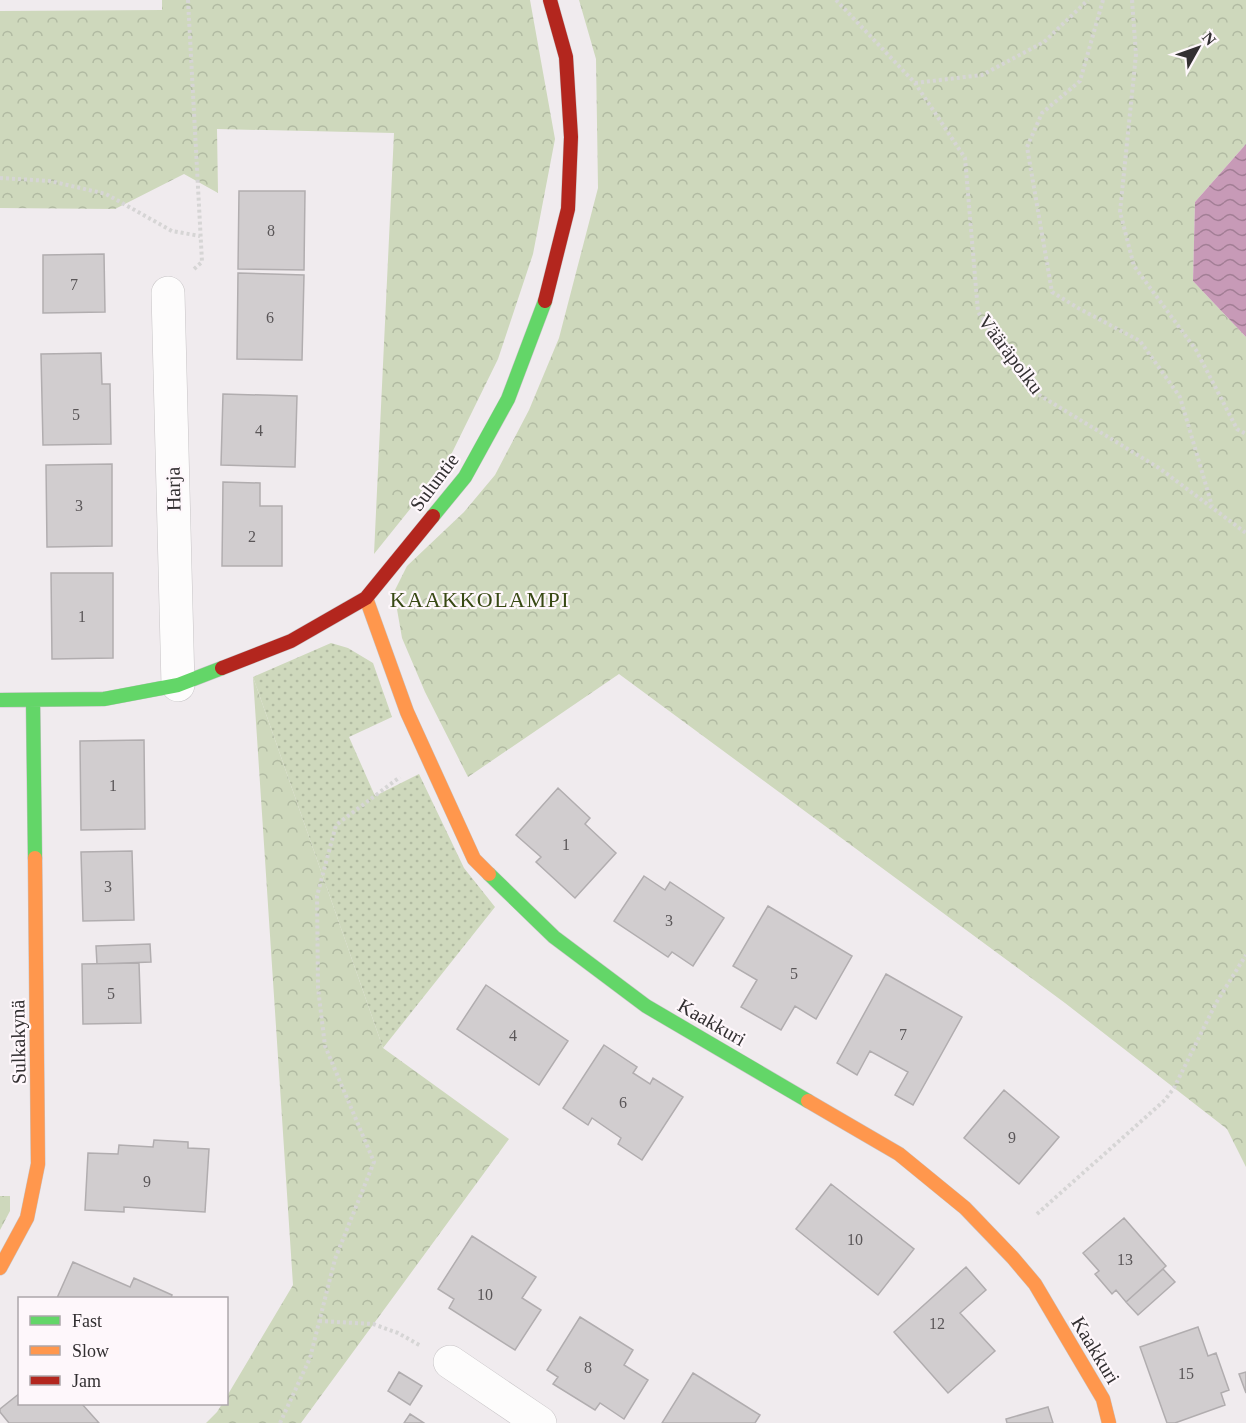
<svg xmlns="http://www.w3.org/2000/svg" width="1246" height="1423" font-family="Georgia,serif">
  <defs>
    <pattern id="grass-dots" width="8" height="8" patternUnits="userSpaceOnUse" patternTransform="scale(1.5)"><rect width="8" height="8" fill="#ced8bc"/><path d="M2 2h.1M6 6h.1" fill="none" stroke="#b1baa2" stroke-width="1.8" stroke-linecap="round"/></pattern>
    <pattern id="forest-crowns" width="20" height="18" patternUnits="userSpaceOnUse" patternTransform="scale(1.5)"><rect width="20" height="18" fill="#ced8bc"/><path d="M2 6a3 3 0 1 1 6 0M12 15a3 3 0 1 1 6 0" fill="none" stroke="#b1baa2"/></pattern>
    <pattern id="water-waves" width="16" height="10" patternUnits="userSpaceOnUse" patternTransform="scale(1.5)"><rect width="16" height="10" fill="#c79ab7"/><path d="M0 5q4-4 8 0t8 0" fill="none" stroke="#a27e95"/></pattern>
  </defs>
  <rect width="100%" height="100%" fill="#f0ebee"/>
  <path fill="url(#grass-dots)" d="M331,643L348,648L373,663L392,717L349,737L375,796L419,774L464,868L495,907L383,1048L253,677Z"/>
  <path fill="url(#forest-crowns)" d="M162,0H530L555,139L533,254L498,359L447,463L374,554L394,133L217,129L218,193L184,174L115,209L0,208V11L162,10Z
    M579,0H1246V144L1195,202L1193,281L1246,337V1167L1227,1129L1065,1003L619,674L468,777L425,692L402,638L394,592L407,566L464,512L495,475L529,410L559,338L598,188L596,59Z
    M253,677L383,1048L509,1139L301,1423H206L217,1412L222,1404H226L227,1396L293,1285Z
    M0,1196H10V1211L0,1230Z"/>
  <path fill="url(#water-waves)" d="M1246,144V337L1193,281L1195,202Z"/>
  <path fill="#d1cdcf" stroke="#b1adaf" stroke-width="1.5" d="M239,191H305L304,270L238,269Z
    M104,254L105,312L43,313V255Z
    M238,273L304,275L302,360L237,359Z
    M101,353L102,384H110L111,444L43,445L41,354Z
    M223,394L297,396L295,467L221,465Z
    M112,464V546L47,547L46,465Z
    M223,482L260,483V506H282V566H222Z
    M51,573H113V658L52,659Z
    M144,740L145,829L81,830L80,741Z
    M558,788L590,818L585,824L616,853L575,898L536,862L541,857L516,835Z
    M132,851L134,920L83,921L81,852Z
    M644,876L665,890L670,882L724,918L693,966L672,952L668,957L614,921Z
    M768,906L852,956L816,1019L795,1006L781,1030L741,1007L757,980L733,966Z
    M150,944L151,962L97,964L96,946Z
    M139,963L141,1023L83,1024L82,964Z
    M886,974L962,1017L913,1105L895,1095L908,1072L870,1051L857,1075L837,1063Z
    M486,985L568,1041L539,1085L457,1029Z
    M604,1045L637,1067L633,1073L650,1084L653,1078L683,1097L642,1160L618,1144L621,1138L592,1118L588,1125L563,1108Z
    M1004,1090L1059,1137L1019,1184L964,1138Z
    M154,1140L188,1142V1148L209,1149L205,1212L124,1207V1212L85,1210L88,1153L118,1154L119,1145L153,1147Z
    M831,1184L914,1249L878,1295L796,1229Z
    M1124,1218L1166,1266L1126,1302L1116,1290L1112,1294L1095,1274L1099,1271L1083,1253Z
    M472,1236L536,1277L522,1298L541,1310L515,1350L449,1308L454,1299L438,1289Z
    M73,1262L130,1287L134,1278L172,1295L171,1298H57Z
    M966,1267L986,1290L960,1313L995,1351L948,1393L894,1332Z
    M1163,1269L1175,1282L1138,1315L1126,1302Z
    M580,1317L633,1350L624,1365L648,1380L624,1419L600,1403L595,1410L553,1384L558,1377L547,1370Z
    M1198,1327L1208,1356L1216,1353L1229,1390L1221,1393L1225,1405L1175,1423H1167L1140,1347Z
    M399,1372L422,1386L410,1405L388,1391Z
    M1246,1372V1393L1239,1374Z
    M693,1373L760,1415L755,1423H662Z
    M20,1393V1404H82L99,1423H9L0,1412V1409Z
    M1048,1407L1053,1423H1007L1006,1419Z
    M410,1414L424,1423H404Z"/>
  <g fill="none" stroke-linecap="round" stroke-linejoin="round">
    <defs>
      <path id="street" d="M168,293L178,685
        M450,1362L540,1423"/>
      <path id="fast" d="M433,516L465,477L508,399L545,301
        M0,700L104,699L178,685L222,668
        M33,700L35,858
        M489,874L554,937L646,1006L808,1101"/>
      <path id="slow" d="M366,598L407,712L474,859L489,874
        M808,1101L899,1154L965,1208L1013,1258L1035,1284L1103,1399L1109,1423
        M0,1268L27,1218L38,1164L35,858"/>
      <path id="jam" d="M545,301L568,209L571,137L566,57L550,0
        M222,668L291,641L366,598L433,516"/>
    </defs>
    <use href="#street" stroke="#c7c4c6" stroke-width="34"/>
    <use href="#fast" stroke="#c7c4c6" stroke-width="15"/>
    <use href="#slow" stroke="#c7c4c6" stroke-width="15"/>
    <use href="#jam" stroke="#c7c4c6" stroke-width="15"/>
    <path stroke="#d6d5d5" stroke-width="4" stroke-dasharray="3 3" stroke-linecap="butt" d="M188,0L202,262L192,271
      M836,0L915,83L965,158L978,312L1036,393L1159,468L1246,533
      M1103,0L1080,81L1042,113L1027,147L1052,292L1078,308L1140,341L1180,397L1212,506
      M1132,0L1136,54L1120,212L1134,266L1196,350L1237,429L1246,434
      M915,83L982,75L1044,42L1088,0
      M0,178L50,181L106,194L172,231L200,236
      M1037,1214L1165,1100L1174,1088L1216,1003L1246,955
      M319,1321L373,1324L398,1333L421,1346
      M280,1423L310,1358L335,1259L374,1162L325,1046L318,988L317,896L336,825L400,777"/>
    <use href="#street" stroke="#fdfcfc" stroke-width="33"/>
    <use href="#fast" stroke="#63d668" stroke-width="14"/>
    <use href="#slow" stroke="#ff974d" stroke-width="14"/>
    <use href="#jam" stroke="#b3261e" stroke-width="14"/>
  </g>
  <g text-anchor="middle" dominant-baseline="central" stroke-width="4.5" stroke-linejoin="round" paint-order="stroke">
    <g font-size="16" fill="#5a5658">
      <text x="271" y="230">8</text>
      <text x="74" y="284">7</text>
      <text x="270" y="317">6</text>
      <text x="76" y="414">5</text>
      <text x="259" y="430">4</text>
      <text x="79" y="505">3</text>
      <text x="252" y="536">2</text>
      <text x="82" y="616">1</text>
      <text x="113" y="785">1</text>
      <text x="566" y="844">1</text>
      <text x="108" y="886">3</text>
      <text x="669" y="920">3</text>
      <text x="794" y="973">5</text>
      <text x="111" y="993">5</text>
      <text x="903" y="1034">7</text>
      <text x="513" y="1035">4</text>
      <text x="623" y="1102">6</text>
      <text x="1012" y="1137">9</text>
      <text x="147" y="1181">9</text>
      <text x="855" y="1239">10</text>
      <text x="1125" y="1259">13</text>
      <text x="485" y="1294">10</text>
      <text x="937" y="1323">12</text>
      <text x="588" y="1367">8</text>
      <text x="1186" y="1373">15</text>
    </g>
    <g font-size="20" fill="#322f31" stroke="#fef7fb">
      <text transform="translate(1011 354) rotate(53)">Vääräpolku</text>
      <text transform="translate(434 482) rotate(-53)">Suluntie</text>
      <text transform="translate(173 489) rotate(-91)">Harja</text>
      <text transform="translate(712 1022) rotate(30)">Kaakkuri</text>
      <text transform="translate(18 1042) rotate(-91)">Sulkakynä</text>
      <text transform="translate(1096 1350) rotate(59)">Kaakkuri</text>
    </g>
    <g font-size="22" letter-spacing="1.5" fill="#384914" stroke="#fef7fb">
      <text x="480" y="599">KAAKKOLAMPI</text>
    </g>
  </g>
  <rect x="18" y="1297" width="210" height="108" fill="#fef7fb" stroke="#aca7aa" stroke-width="1.5"/>
  <rect x="30" y="1316" width="30" height="9" fill="#63d668" stroke="#aca7aa" stroke-width="1.5"/>
  <text x="72" y="1327" font-size="18" fill="#322f31">Fast</text>
  <rect x="30" y="1346" width="30" height="9" fill="#ff974d" stroke="#aca7aa" stroke-width="1.5"/>
  <text x="72" y="1357" font-size="18" fill="#322f31">Slow</text>
  <rect x="30" y="1376" width="30" height="9" fill="#b3261e" stroke="#aca7aa" stroke-width="1.5"/>
  <text x="72" y="1387" font-size="18" fill="#322f31">Jam</text>
  <g transform="translate(1198 48) rotate(50)" stroke="#fef7fb" stroke-width="4.5" paint-order="stroke">
  <path d="M0-4.5L10 22L0 15L-10 22Z" fill="#322f31"/>
  <text y="-9" font-size="16" font-weight="bold" text-anchor="middle" fill="#322f31">N</text>
  </g>
</svg>
